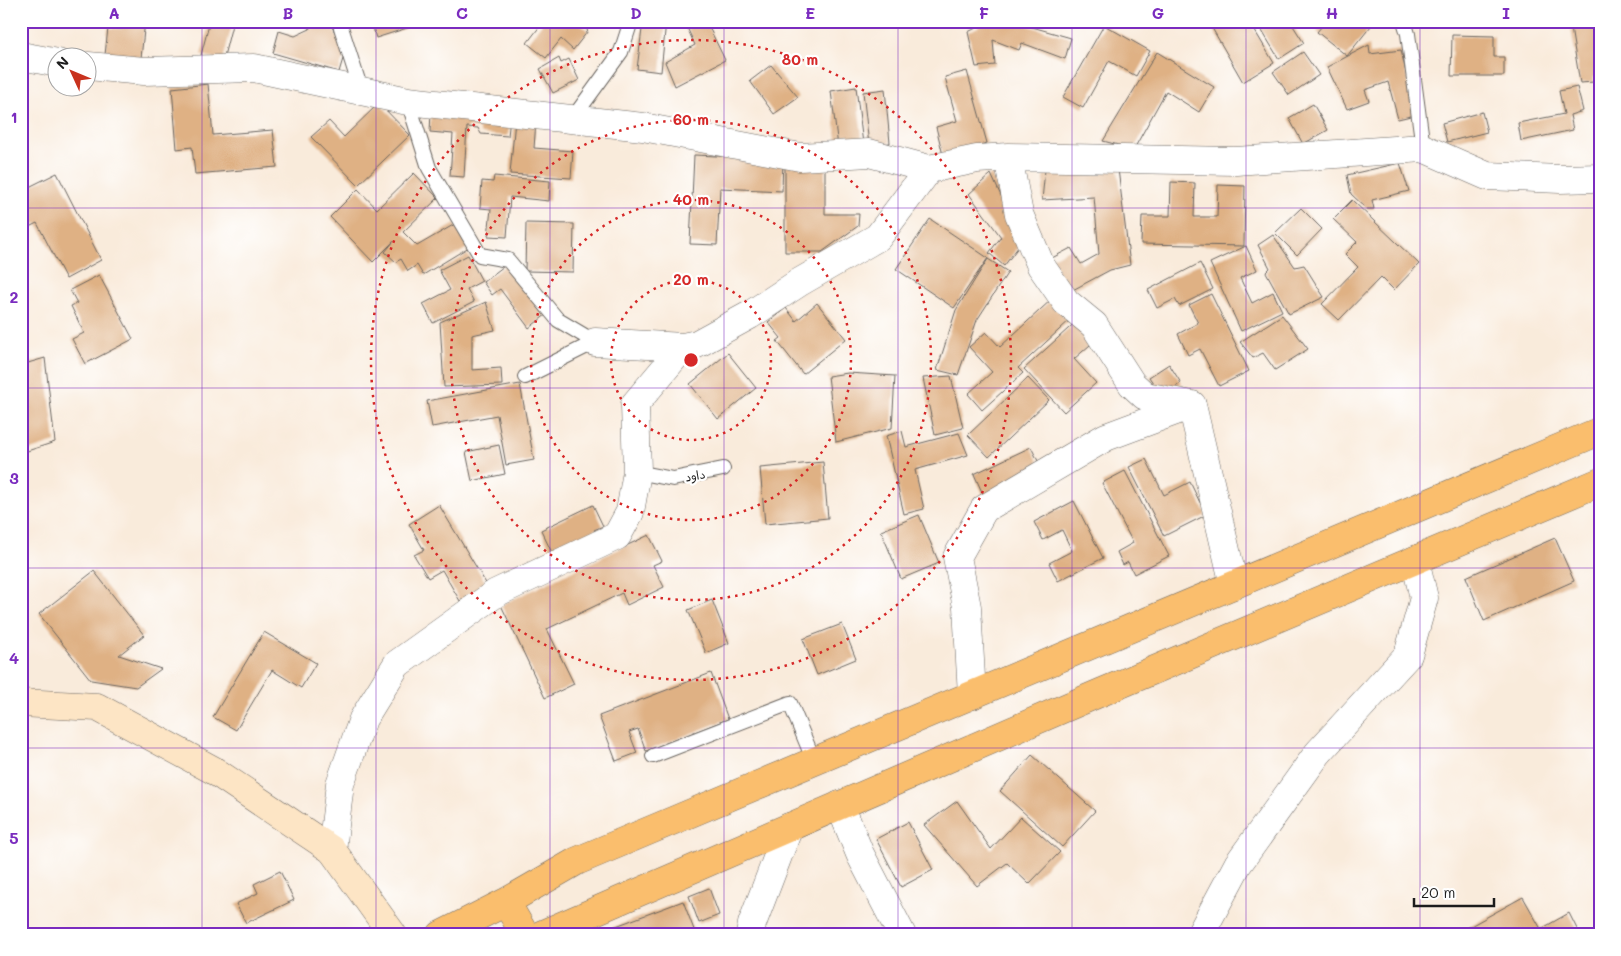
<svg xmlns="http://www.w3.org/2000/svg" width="1621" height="956" font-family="Mali,'Playpen Sans Arabic',sans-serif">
  <rect width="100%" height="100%" fill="#fff"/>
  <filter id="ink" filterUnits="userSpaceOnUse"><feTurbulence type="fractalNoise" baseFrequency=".02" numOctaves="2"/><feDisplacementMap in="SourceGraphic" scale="10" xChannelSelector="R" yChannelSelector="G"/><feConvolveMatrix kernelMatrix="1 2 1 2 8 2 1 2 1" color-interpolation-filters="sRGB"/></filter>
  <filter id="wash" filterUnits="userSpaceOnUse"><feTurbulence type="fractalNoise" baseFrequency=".0096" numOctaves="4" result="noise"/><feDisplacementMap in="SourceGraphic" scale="20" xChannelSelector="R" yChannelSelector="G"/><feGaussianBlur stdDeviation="1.12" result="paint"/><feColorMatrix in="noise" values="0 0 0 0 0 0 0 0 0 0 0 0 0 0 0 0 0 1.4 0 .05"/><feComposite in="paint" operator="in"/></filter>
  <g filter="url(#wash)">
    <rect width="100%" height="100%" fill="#f9ebdb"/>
    <g id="blocks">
      <path fill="#dfb184" d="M123,21H145L141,58L105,55L108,28L122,29Z
        M210,21H233L223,60L201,55Z
        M306,21H329L345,52L339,72L273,53L279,31L295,36L310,29Z
        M371,21H425L426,22L376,38Z
        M544,21H577L588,31L573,50L561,39L546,58L527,43Z
        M643,21H666L661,72L637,69Z
        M684,21H706L725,60L675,86L665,62L695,45Z
        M981,21H1011L1071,38L1065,59L1022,43L1019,50L993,40L995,65L976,67L968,32L978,27Z
        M1208,21H1249L1274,63L1243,82Z
        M1256,21H1290L1304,43L1279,59Z
        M1326,21H1375L1347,56L1317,32Z
        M1600,23V76L1594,77V82L1580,83L1571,28Z
        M1104,25L1150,51L1136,76L1109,61L1083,108L1063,97Z
        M1452,35L1494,36V57H1504V76H1451Z
        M1369,45L1370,54L1401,50L1415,115L1398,119L1388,82L1365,90L1369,101L1347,109L1327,67Z
        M1157,52L1214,87L1199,112L1166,91L1134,149L1103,141Z
        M1303,52L1319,75L1289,95L1273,72Z
        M559,58L561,63L569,59L579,80L553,93L540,69Z
        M771,65L798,97L774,114L750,81Z
        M967,71L987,143L943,155L936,127L957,121L945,77Z
        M208,84L213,135L273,130L277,167L195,174L192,147L177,149L172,88Z
        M856,87L863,144L838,147L831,91Z
        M1577,87L1583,111L1570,115L1573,130L1521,141L1518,123L1564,114L1559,91Z
        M885,89L890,143L869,145L863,92Z
        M379,103L410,135L358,185L311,137L329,121L344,137Z
        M1313,104L1328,130L1303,144L1289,118Z
        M431,112L510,118L508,136L481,134L478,128L467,127L464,177L450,176L453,134L430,132Z
        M1482,112L1487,132L1447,142L1442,123Z
        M515,120L536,121L534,148L573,151L571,178L510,174Z
        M694,155L783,159L782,191L720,188L717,245L690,244Z
        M785,161H825V214H859L858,226L822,252H785Z
        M1400,163L1409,191L1372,200L1374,209H1367L1351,194L1347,175Z
        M1118,169L1130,265L1110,270L1069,292L1050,259L1071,248L1081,264L1099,254L1094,197L1042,200L1045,170Z
        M57,173L101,260L66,279L37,223L21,231V191Z
        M414,173L438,198L403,232L417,246L455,224L469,247L423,275L417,265L408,271L401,259L396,262L385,252L394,241L373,262L330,217L358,189L377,209Z
        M991,174L1022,242L1004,266L989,253L1001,237L969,194Z
        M494,176L550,181L549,201L510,197L507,237L488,236L491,209L480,208L482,181L493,182Z
        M1171,182L1195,183L1194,217H1217L1218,185L1245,186L1244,246L1141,244L1142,216H1170Z
        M1352,200L1419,264L1394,290L1381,277L1339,320L1322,304L1358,267L1345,254L1357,242L1333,219Z
        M1301,208L1322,229L1297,255L1275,233Z
        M930,219L988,258L954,308L896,269Z
        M526,223L574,224L573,272L525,271Z
        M1273,235L1295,267L1304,265L1324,297L1289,314L1266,272L1270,268L1258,245Z
        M1246,246L1257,270L1240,278L1252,303L1273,292L1282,311L1241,331L1210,263Z
        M468,255L482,281L467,289L474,302L433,323L423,304L450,290L439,270Z
        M988,259L1008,272L977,320L958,375L937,370L956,310Z
        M508,263L547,314L529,328L500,289L492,295L483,282Z
        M1200,263L1213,289L1179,306L1175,299L1157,308L1148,290Z
        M99,275L133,339L85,364L72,339L84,333L71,306L77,303L70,290Z
        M1211,294L1249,371L1219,386L1200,349L1188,355L1178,334L1198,323L1189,305Z
        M1053,298L1072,318L1018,368L1023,373L982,410L968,394L992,372L969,347L986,332L1000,347Z
        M486,302L495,330L472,335V370L501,368L502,385L444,387L440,322Z
        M817,303L846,339L803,374L777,341L781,338L768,322L786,308L796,321Z
        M1282,315L1308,349L1275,370L1263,353L1253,358L1240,342Z
        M1080,318L1098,338L1074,359L1096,383L1064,412L1024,369Z
        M728,353L756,388L718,419L690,384Z
        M45,358L55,442L21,453V365Z
        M1169,364L1181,383L1162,396L1149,377Z
        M848,373L895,376L892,428L836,442L828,376Z
        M951,376L963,428L935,435L923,378Z
        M1028,378L1049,400L989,457L968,435Z
        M520,384L534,460L506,465L497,415L432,427L427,401Z
        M902,431L906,447L959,433L968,455L915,470L924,509L904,514L886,436Z
        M499,445L505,474L472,481L466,452Z
        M1031,447L1043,471L985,499L974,474Z
        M1146,459L1164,495L1190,482L1206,515L1164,536L1129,467Z
        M823,462L828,518L765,524L760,468Z
        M1125,471L1169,556L1134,574L1128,562L1123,565L1117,552L1133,543L1102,483Z
        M1074,501L1103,558L1058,581L1049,563L1072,551L1062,530L1043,540L1034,522Z
        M439,505L487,585L460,601L442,570L428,578L414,555L424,550L409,524Z
        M593,505L603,526L594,530L598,538L555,559L541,530Z
        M919,515L939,563L901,579L881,531Z
        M649,535L662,561L653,565L664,587L627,605L622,593L547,629L574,684L545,698L501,605Z
        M1555,538L1574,581L1484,621L1466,577Z
        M94,571L144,635L119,655L161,669L136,687L91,680L39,614Z
        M712,600L729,643L706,653L688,610Z
        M842,624L856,659L817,675L803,639Z
        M264,632L316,663L301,688L272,670L236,730L213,717Z
        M711,673L728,719L646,751L638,729L629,732L637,753L616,761L599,716Z
        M1032,755L1095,811L1062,847L1000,791Z
        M957,801L991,849L1021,817L1060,852L1029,884L1007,863L977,886L924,825Z
        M908,822L933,870L901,887L876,839Z
        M280,871L294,900L246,923L236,904L258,893L254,884Z
        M709,888L719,915L699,923L689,896Z
        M1523,897L1541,929L1569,913L1580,935H1459L1458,933Z
        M683,901L696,935H592Z"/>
    </g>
  </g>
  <g filter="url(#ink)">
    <use href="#blocks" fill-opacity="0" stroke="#69645f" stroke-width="1"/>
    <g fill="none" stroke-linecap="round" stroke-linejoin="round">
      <defs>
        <path id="lane" d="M339,21L361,90
          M1404,21L1408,34L1423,148
          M408,101L429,168L480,255L508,260L558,320L595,342
          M573,118L621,52L631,21
          M525,377L595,342
          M637,472L673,479L723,469
          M653,756L790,703L814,761"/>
        <path id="street" d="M21,56L58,63
          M88,66L144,71L254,68L408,101L643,127L800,157L869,153L929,169
          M1008,157L1019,214L1041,266L1066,302L1094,325L1132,384L1145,396L1192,405
          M595,342L683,347
          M1192,405L1234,585
          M972,695L967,607L957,557L984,509L1106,437L1192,405
          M840,805L860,854L902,935
          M332,850L340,784L363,719L397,664L496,593L617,536L630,512L637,472L635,404L683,347L697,344L750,315L800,282L878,237L929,169L977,159L1008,157L1236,161L1423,148L1487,176L1560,179L1600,178
          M750,935L752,924L789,827
          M1200,935L1238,864L1318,753L1408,655L1424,598L1415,560"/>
        <path id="secondary" d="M21,703L97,707L213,770L332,850L393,935"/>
        <path id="primary" d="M506,902L525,935
          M441,935L506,902L577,861L1600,431
          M540,935L1095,695L1600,482"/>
      </defs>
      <use href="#lane" stroke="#69645f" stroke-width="16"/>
      <use href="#street" stroke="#69645f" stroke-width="29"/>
      <use href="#secondary" stroke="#69645f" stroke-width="29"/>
      <use href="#primary" stroke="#69645f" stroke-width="29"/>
      <use href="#lane" stroke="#fff" stroke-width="14"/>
      <use href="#street" stroke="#fff" stroke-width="28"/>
      <use href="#secondary" stroke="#fde5c5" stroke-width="28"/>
      <use href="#primary" stroke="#fabe6d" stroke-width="28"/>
    </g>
  </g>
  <path fill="none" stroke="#7b2cbf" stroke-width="1" stroke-opacity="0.55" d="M202,21V935M376,21V935M550,21V935M724,21V935M898,21V935M1072,21V935M1246,21V935M1420,21V935M21,208H1600M21,388H1600M21,568H1600M21,748H1600"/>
  <g fill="none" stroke="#d62828" stroke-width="2.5" stroke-dasharray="2.5 5">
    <circle cx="691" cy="360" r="80"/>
    <circle cx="691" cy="360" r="160"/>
    <circle cx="691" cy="360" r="240"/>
    <circle cx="691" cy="360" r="320"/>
  </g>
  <g text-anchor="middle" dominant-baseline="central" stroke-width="4.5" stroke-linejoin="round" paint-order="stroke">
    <g font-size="12" fill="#1c1c1c" stroke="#fff">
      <text transform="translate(695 475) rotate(-11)">داود</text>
    </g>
  </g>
  <circle cx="691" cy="360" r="8" fill="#d62828" stroke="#fff" stroke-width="2.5"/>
  <g font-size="15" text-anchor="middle" font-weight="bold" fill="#d62828" stroke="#fff" stroke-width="4.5" stroke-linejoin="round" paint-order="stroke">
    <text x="800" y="65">80 m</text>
    <text x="691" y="125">60 m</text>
    <text x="691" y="205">40 m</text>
    <text x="691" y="285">20 m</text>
  </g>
  <rect width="1621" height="956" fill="none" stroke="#fff" stroke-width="55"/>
  <g transform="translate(72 72) rotate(314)"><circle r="24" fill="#ffffff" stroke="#a4a4a4"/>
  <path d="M0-4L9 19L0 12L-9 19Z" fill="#c8321e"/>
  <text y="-8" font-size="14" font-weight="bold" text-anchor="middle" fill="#1c1c1c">N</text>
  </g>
  <path d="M1414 898v8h80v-8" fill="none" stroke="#1c1c1c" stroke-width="2.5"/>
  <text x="1421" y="898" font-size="15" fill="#1c1c1c" stroke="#ffffff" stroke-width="4" paint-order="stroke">20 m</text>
  <rect x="28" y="28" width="1566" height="900" fill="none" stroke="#7b2cbf" stroke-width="2"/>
  <g font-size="16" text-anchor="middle" font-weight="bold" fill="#7b2cbf">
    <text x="114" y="19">A</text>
    <text x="288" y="19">B</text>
    <text x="462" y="19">C</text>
    <text x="636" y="19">D</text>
    <text x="810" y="19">E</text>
    <text x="984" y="19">F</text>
    <text x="1158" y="19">G</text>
    <text x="1332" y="19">H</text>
    <text x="1506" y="19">I</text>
    <text x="14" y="123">1</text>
    <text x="14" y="303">2</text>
    <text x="14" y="484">3</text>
    <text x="14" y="664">4</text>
    <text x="14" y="844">5</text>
  </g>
</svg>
